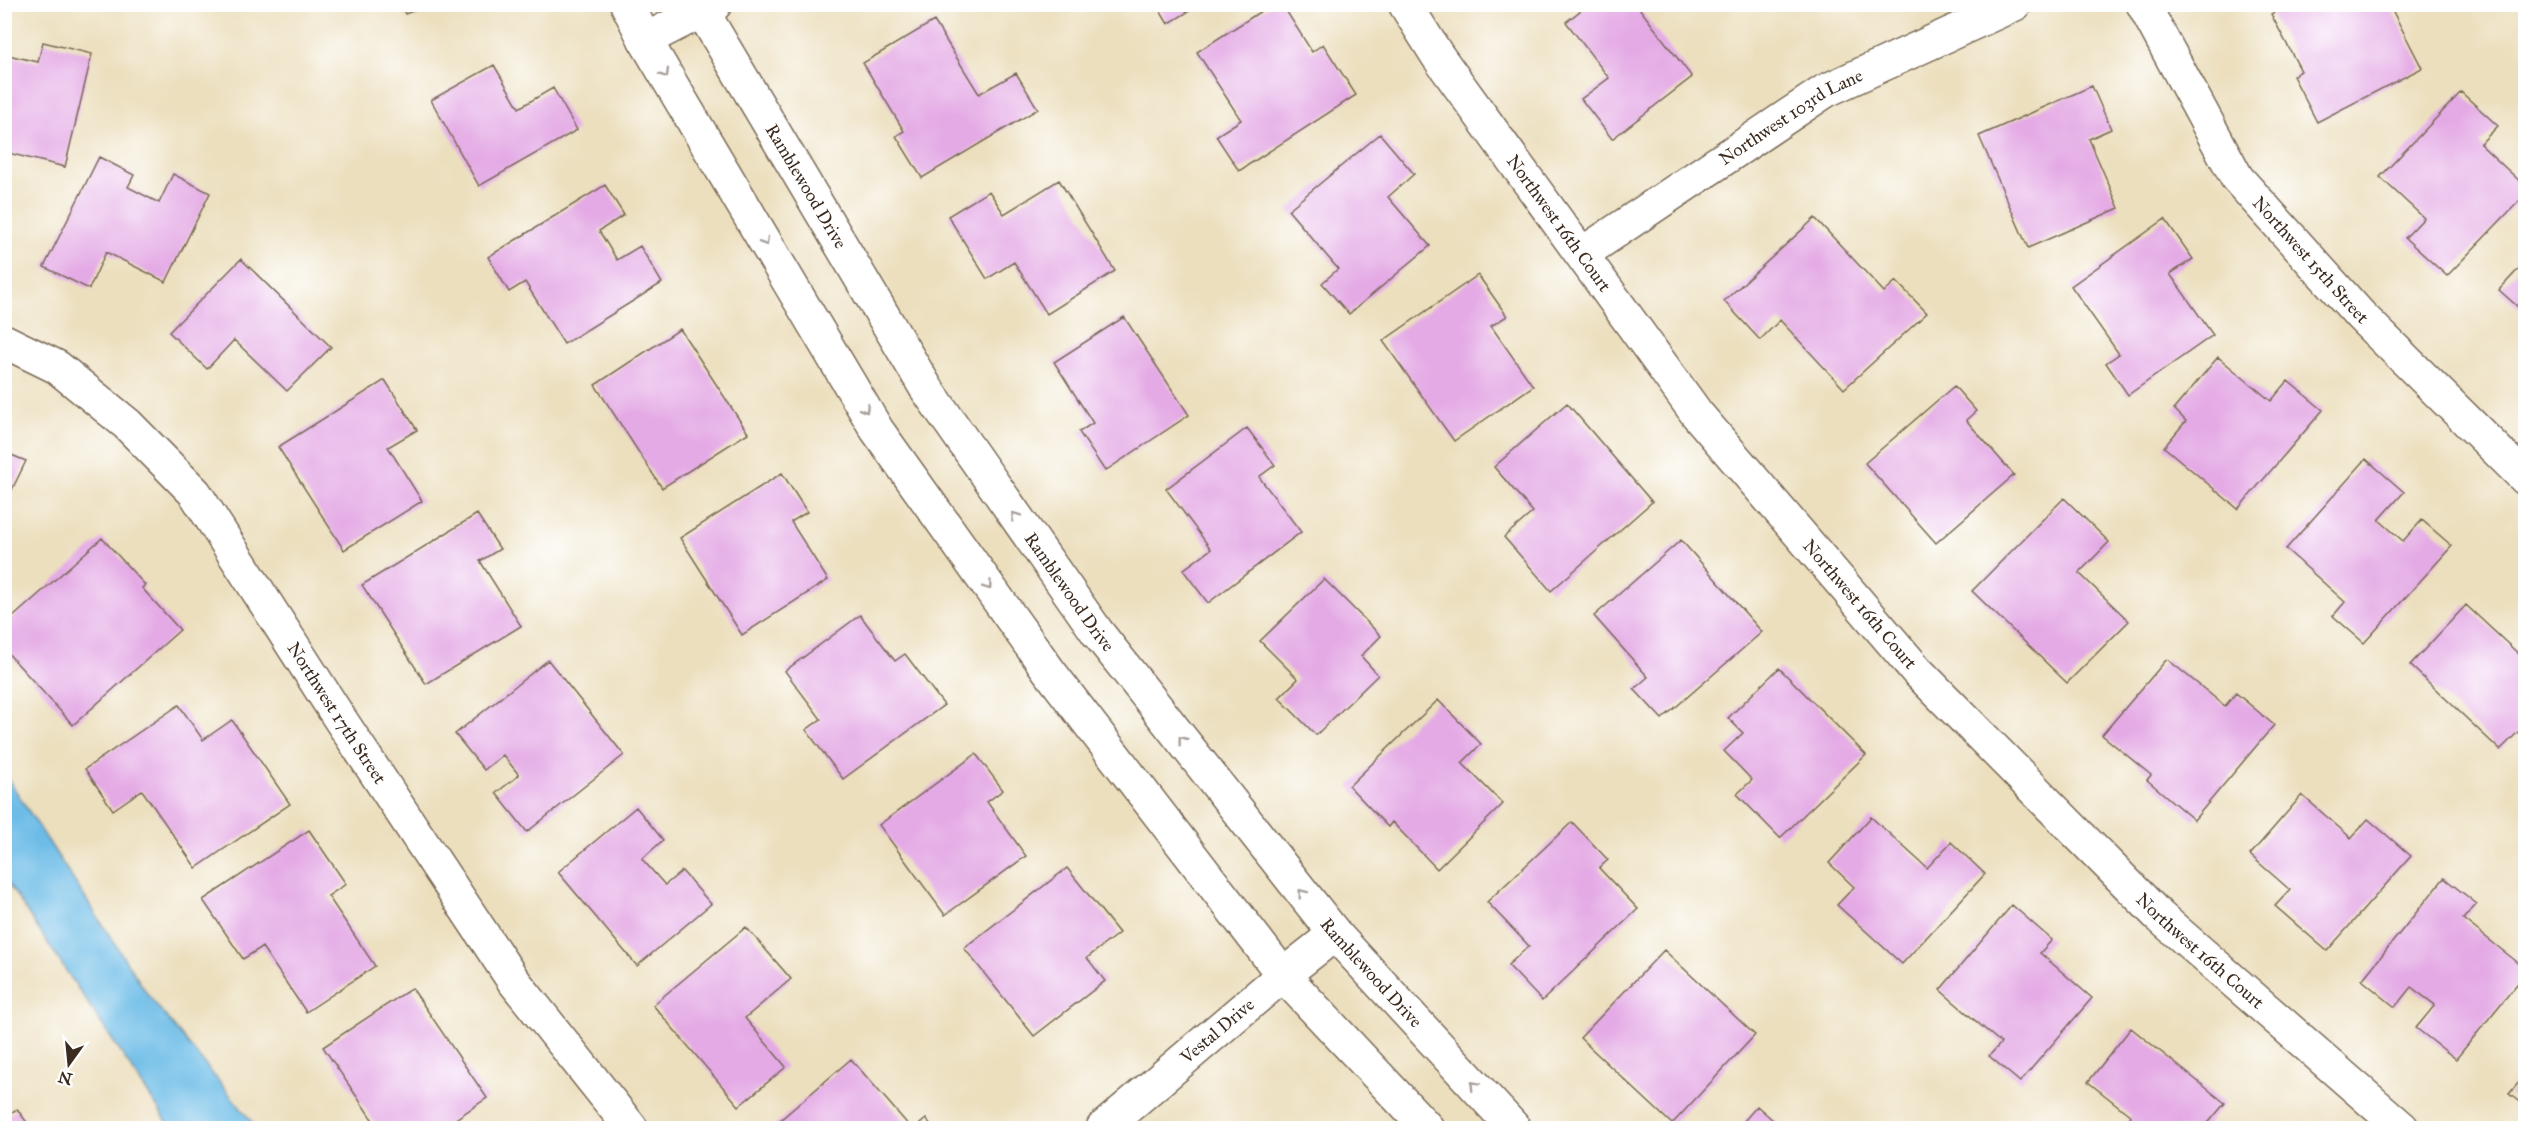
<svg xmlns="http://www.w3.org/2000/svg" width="2530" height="1133" font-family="'IM FELL Great Primer',serif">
  <rect width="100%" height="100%" fill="#fff"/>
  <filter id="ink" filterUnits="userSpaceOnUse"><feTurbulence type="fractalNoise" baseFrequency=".0167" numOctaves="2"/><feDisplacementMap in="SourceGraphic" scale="12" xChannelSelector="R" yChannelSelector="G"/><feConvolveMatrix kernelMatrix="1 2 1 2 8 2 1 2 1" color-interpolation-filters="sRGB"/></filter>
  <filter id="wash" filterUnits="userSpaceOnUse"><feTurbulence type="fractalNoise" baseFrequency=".008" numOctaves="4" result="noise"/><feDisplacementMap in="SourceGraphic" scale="24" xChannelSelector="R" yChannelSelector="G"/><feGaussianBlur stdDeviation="1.35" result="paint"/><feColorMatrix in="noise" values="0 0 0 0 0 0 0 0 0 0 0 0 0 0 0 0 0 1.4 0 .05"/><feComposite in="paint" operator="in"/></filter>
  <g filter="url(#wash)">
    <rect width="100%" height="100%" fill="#ecdfbe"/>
    <path fill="#6cbce7" stroke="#547382" stroke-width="1.5" d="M4,773L148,995L257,1128H171L5,879Z"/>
    <g id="blocks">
      <path fill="#e4aae5" d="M401,4H429V5L405,14Z
        M1156,4H1201L1168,24Z
        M1272,4H1282L1312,52L1323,44L1356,95L1239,171L1216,136L1241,120L1197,52Z
        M1589,4H1636L1692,77L1612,139L1581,99L1609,78L1566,22Z
        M2289,4H2389L2422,68L2317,122L2293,76L2301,71L2271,14Z
        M934,21L979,94L1016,73L1038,109L922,178L896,136L904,131L863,63Z
        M43,42L92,54L65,167L4,152V54L38,62Z
        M494,65L519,108L553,88L577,130L479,186L431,100Z
        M2092,86L2111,129L2089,139L2119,208L2028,248L1979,136Z
        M2461,92L2498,126L2480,144L2526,187V194L2447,276L2405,238L2424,218L2380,177Z
        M1380,134L1414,174L1388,197L1430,246L1349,314L1322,283L1338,269L1288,210Z
        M99,157L134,175L128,187L159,203L173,174L210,193L166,282L106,252L89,289L44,267Z
        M1059,180L1115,271L1047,314L1014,262L987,279L948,216L989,191L1004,214Z
        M605,185L624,215L599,231L617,260L640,246L662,283L564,344L525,282L509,292L488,257Z
        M1815,218L1884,292L1896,281L1927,313L1844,389L1780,320L1760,340L1724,301Z
        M2165,219L2193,259L2170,274L2213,335L2128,395L2106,363L2119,354L2071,286Z
        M241,259L331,347L287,391L234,340L207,369L169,332Z
        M2526,261V314L2499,290Z
        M1478,275L1507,316L1491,326L1533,386L1454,441L1383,341Z
        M1124,317L1189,415L1105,471L1079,432L1093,423L1054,362Z
        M680,329L748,433L662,488L595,385Z
        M2218,357L2271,401L2288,381L2323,410L2238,509L2164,447L2186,421L2174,409Z
        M385,380L417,430L388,447L422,501L344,550L278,447Z
        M1954,386L1976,411L1966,420L2014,475L1936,543L1865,463Z
        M1567,403L1652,502L1551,591L1504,537L1533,512L1494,467Z
        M1247,428L1275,465L1259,477L1301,532L1208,603L1183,570L1211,549L1166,489Z
        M4,452L26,461L4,506Z
        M2366,459L2404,492L2379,520L2403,541L2422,520L2452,546L2364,643L2333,616L2345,602L2286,549Z
        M782,473L807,512L791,522L828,580L742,635L680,538Z
        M2064,498L2109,542L2079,573L2129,621L2067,683L1972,591Z
        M477,514L500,549L480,561L521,626L426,684L362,585Z
        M102,538L145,585L142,588L180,630L73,725L4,649V625Z
        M1681,540L1762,632L1662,719L1634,689L1648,677L1594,616Z
        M1324,579L1381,636L1361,656L1378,675L1316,735L1279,698L1298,679L1260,641Z
        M2466,605L2523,658L2526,655V724L2500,750L2410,665Z
        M860,615L895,661L905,654L944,705L843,779L806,730L821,719L785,671Z
        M2167,659L2225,706L2236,693L2274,725L2194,820L2147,780L2151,775L2102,735Z
        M548,660L624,755L527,832L496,793L519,775L503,755L484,770L455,734Z
        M1779,668L1866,755L1780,838L1737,794L1752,780L1724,751L1743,733L1728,718Z
        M1438,700L1481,744L1462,763L1503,804L1437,869L1392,822L1388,827L1349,786Z
        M179,705L203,740L232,720L290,804L196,868L142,790L113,810L85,769Z
        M976,754L1003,790L987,802L1026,856L945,915L879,825Z
        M2302,795L2351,838L2368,819L2411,856L2327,951L2275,906L2290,890L2250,855Z
        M636,807L663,840L642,859L665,885L682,871L711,904L637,966L558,872Z
        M1871,817L1927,868L1951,842L1985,874L1902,964L1837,905L1854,887L1829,863Z
        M1572,822L1608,860L1599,868L1638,909L1542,1001L1508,965L1529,946L1487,902Z
        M309,830L346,884L328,896L375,966L306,1012L262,947L243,959L203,900Z
        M1067,868L1119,933L1087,958L1105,981L1034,1036L964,948Z
        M2444,878L2477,904L2463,919L2526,969V973L2456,1059L2416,1028L2435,1005L2411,987L2395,1007L2362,980Z
        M2012,905L2052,940L2040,953L2092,998L2020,1082L1989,1056L2001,1043L1940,990Z
        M746,927L791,979L745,1018L786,1067L739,1106L653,1005Z
        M1664,950L1755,1035L1672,1124L1580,1038Z
        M412,988L487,1098L442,1128H378L323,1047Z
        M2131,1028L2225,1103L2204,1128H2121L2131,1116L2088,1082Z
        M851,1059L911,1128H771Z
        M2526,1074V1107L2509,1094Z
        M1757,1106L1782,1128H1738Z
        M17,1109L31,1128H4V1118Z
        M926,1119L934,1128H915Z"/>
    </g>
  </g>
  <g filter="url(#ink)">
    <use href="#blocks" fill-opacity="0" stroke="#796956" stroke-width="1.5"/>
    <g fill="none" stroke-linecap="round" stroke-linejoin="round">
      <defs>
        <g id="minor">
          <path id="s1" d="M1405,4L1437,55L1697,414L1917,671L2159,916L2402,1128"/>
          <path id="s2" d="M2143,4L2237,178L2361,316L2526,479"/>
          <path d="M645,40L715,4"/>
          <path id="s3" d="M1582,254L1825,91L2015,4"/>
          <path id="s4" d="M4,341L57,367L127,424L195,493L340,719L513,980L631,1128"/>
          <path id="s5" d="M1103,1128L1283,975L1335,934"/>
        </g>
        <g id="tertiary">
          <path d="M627,4L645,40L877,430L1049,671L1283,975L1427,1128"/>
          <path id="s6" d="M698,4L926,388L1097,632L1335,934L1514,1128"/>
        </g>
      </defs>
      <use href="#minor" stroke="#796956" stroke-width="36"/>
      <use href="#tertiary" stroke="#796956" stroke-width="36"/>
      <use href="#minor" stroke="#fff" stroke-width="33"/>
      <use href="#tertiary" stroke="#fff" stroke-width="33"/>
    </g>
    <defs><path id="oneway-chevron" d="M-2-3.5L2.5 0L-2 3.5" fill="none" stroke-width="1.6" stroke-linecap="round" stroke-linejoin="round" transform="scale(1.5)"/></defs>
    <g stroke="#a79f9a">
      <use href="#oneway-chevron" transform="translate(665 74) rotate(59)"/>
      <use href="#oneway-chevron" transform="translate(765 242) rotate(59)"/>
      <use href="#oneway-chevron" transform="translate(865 409) rotate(59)"/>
      <use href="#oneway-chevron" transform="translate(1015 516) rotate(-125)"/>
      <use href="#oneway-chevron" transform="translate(988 586) rotate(54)"/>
      <use href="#oneway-chevron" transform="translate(1182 740) rotate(-128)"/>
      <use href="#oneway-chevron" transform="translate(1302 893) rotate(-128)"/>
      <use href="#oneway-chevron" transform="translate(1474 1085) rotate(-133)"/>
    </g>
  </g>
  <g text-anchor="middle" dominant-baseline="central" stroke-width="5" stroke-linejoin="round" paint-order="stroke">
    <g font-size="18" fill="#3b2a1e" stroke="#fff">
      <text stroke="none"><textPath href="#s3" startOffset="250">Northwest 103rd Lane</textPath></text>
      <text stroke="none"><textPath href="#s6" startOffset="212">Ramblewood Drive</textPath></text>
      <text stroke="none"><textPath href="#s1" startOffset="268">Northwest 16th Court</textPath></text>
      <text stroke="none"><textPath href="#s2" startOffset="308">Northwest 15th Street</textPath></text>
      <text stroke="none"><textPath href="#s6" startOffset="696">Ramblewood Drive</textPath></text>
      <text stroke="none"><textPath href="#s1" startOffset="754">Northwest 16th Court</textPath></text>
      <text stroke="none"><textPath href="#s4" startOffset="508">Northwest 17th Street</textPath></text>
      <text stroke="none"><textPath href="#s1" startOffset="1240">Northwest 16th Court</textPath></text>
      <text stroke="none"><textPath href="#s6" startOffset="1182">Ramblewood Drive</textPath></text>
      <text stroke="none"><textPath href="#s5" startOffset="150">Vestal Drive</textPath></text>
    </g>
  </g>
  <rect width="2530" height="1133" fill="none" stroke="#fff" stroke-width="24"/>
  <g transform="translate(69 1064) rotate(195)" stroke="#ffffff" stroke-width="4.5" paint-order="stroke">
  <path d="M0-4.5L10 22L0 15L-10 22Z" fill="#3b2a1e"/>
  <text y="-9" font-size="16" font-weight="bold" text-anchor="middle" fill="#3b2a1e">N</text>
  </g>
</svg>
